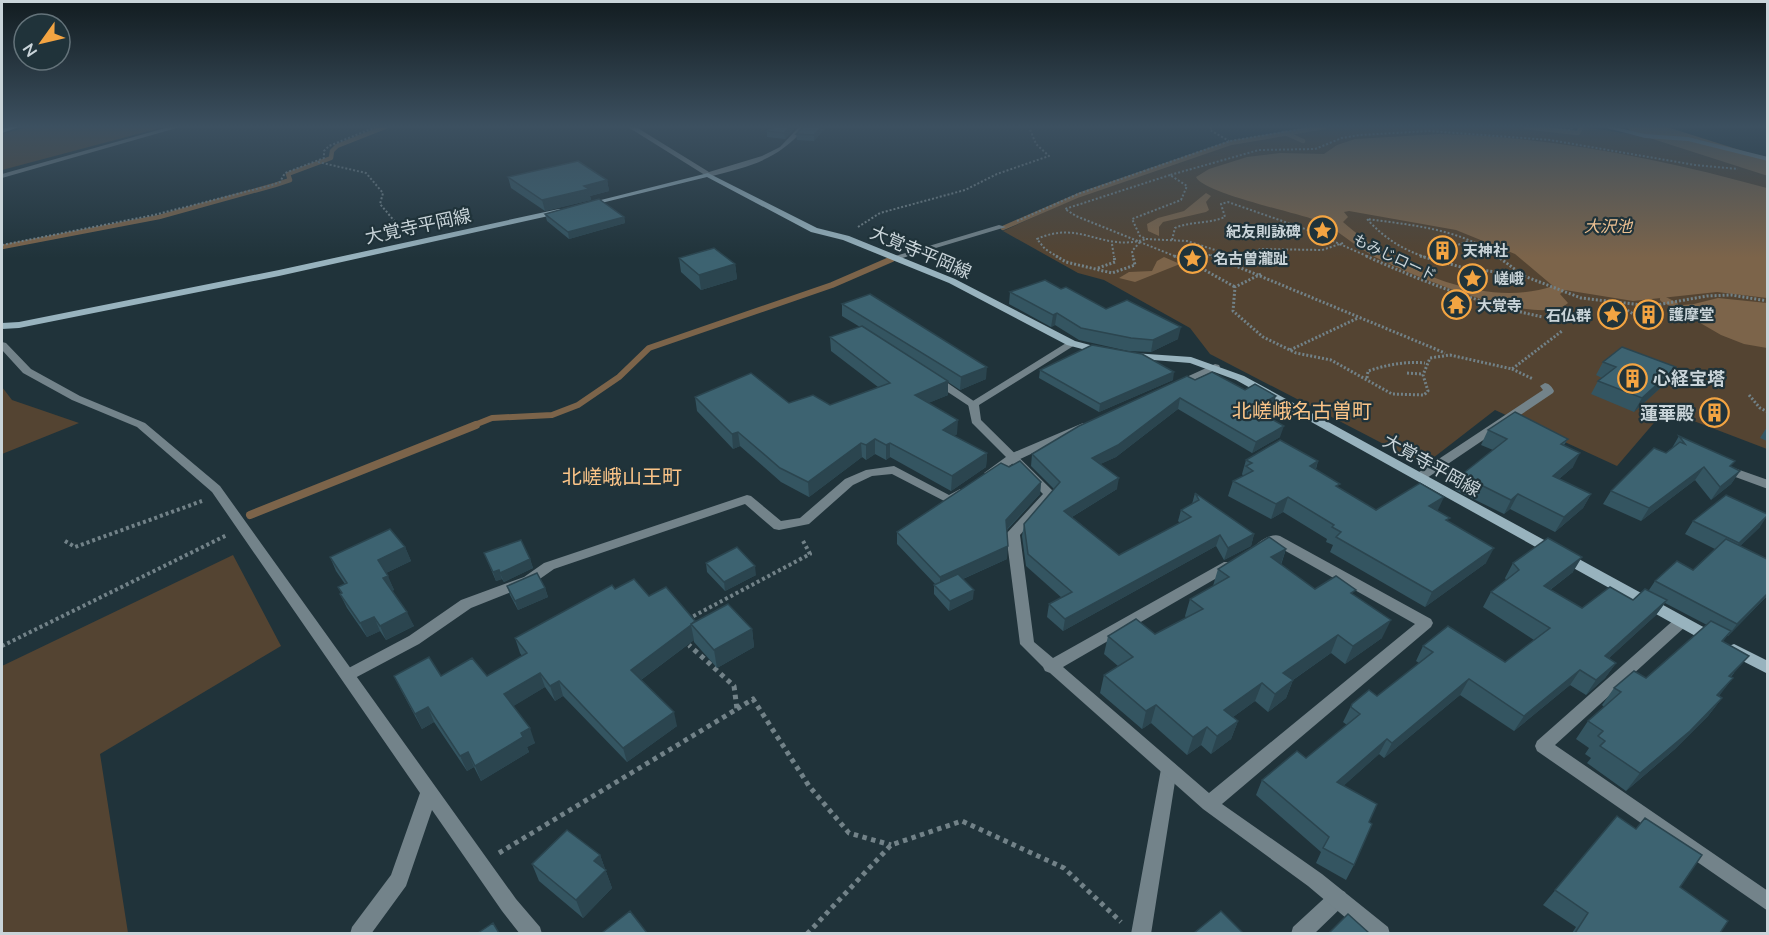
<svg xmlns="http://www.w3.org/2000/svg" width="1769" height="935" font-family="Mulish,'Noto Sans JP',sans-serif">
  <rect width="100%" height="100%" fill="#20333a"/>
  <path fill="#544432" d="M28,127H164L2,170V134Z
    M1331,127H1518L1580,134L1584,127L1668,140L1767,169V449L1665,410L1617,466L1495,410L1424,465L1210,354L1190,328L1104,280L1078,273L1003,231L1080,196L1235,143Z
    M2,387L12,400L79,423L2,454Z
    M233,555L281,646L100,754L128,933H2V666Z"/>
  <path fill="#7c644a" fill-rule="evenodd" d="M1439,134C1549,136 1662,159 1767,188V298L1717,292L1633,301L1565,290L1560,294L1568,303C1539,330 1406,273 1373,256C1353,245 1337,228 1315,220C1294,212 1203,193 1196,177L1209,169L1247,157L1280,153L1324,154L1337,145L1355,139ZM1349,211L1456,230L1515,254L1553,286C1483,310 1396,268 1343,222L1348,217L1344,212Z
    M1206,193L1211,196L1206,202L1209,210L1206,212L1163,222L1159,227V236L1148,231L1147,224L1158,218L1184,211Z
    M1164,257L1180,264L1135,282L1119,278L1129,272L1152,271L1157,261Z
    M1718,298L1767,303V348L1744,344L1721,335L1671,306L1694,304Z"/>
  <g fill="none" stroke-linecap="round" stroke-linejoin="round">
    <path stroke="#7c644a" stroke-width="4.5" d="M1525,127L1578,133L1581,128
      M1285,133L1303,141
      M1003,228L1079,195L1230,143L1324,127
      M2,247L159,217L275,185L290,180L288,174L331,158L332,151L337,146L385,127"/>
    <path stroke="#7c644a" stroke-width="6" d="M1663,299L1675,305
      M472,426L492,418L552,415L578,405L619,377L649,348L832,285L892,259"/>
    <path stroke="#7c644a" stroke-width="8" d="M250,515L476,425"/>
    <path fill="#7c644a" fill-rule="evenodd" d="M1627,127H1667L1768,159V176L1631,132Z"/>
    <path stroke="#728288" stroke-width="2" stroke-dasharray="2 2" stroke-linecap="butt" d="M1211,127L1210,130L1229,141
      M1540,127L1571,130L1572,127
      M318,162L366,173L383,193L380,204L402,230
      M1170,175L1065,209L1076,216L1177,257
      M1017,221L1078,194L1230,141L1313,127
      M858,227L880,213L965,190L997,174L1049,156L1036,144L1029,127
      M1172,240L1175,228C1191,221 1209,224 1225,217L1221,204L1228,202L1308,230L1369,257
      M1343,243L1322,250L1261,249L1237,257L1187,241L1146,239L1140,236L1132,219L1181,200L1187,186L1170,175L1259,150L1315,149L1342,138L1360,135L1429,131L1550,140L1695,165L1738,169
      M1112,244L1114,257
      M2,245L154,215L272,185L280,182L285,173L324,158V151L329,146L376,127
      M1447,249L1468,241
      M1211,255L1216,257
      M1058,257L1045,249L1037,239C1081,219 1103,253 1146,239
      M1133,257L1132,251L1140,242
      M1205,257L1212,254
      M1425,257C1401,249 1383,237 1367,219C1411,225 1462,229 1499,257"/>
    <path stroke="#728288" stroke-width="3" stroke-dasharray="2 2" stroke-linecap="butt" d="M1056,256L1066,262L1112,273L1135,265L1133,256
      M1174,256L1192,263
      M1208,256L1192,263L1235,287
      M1212,256L1445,353
      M1233,256H1241
      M1366,256C1424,282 1480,304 1543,317
      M1420,256L1461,267L1524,276
      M1497,256L1524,276
      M1098,268L1115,262L1114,256
      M1261,274L1235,287L1233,311L1263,337L1296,353L1331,360L1392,394L1424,395L1428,391L1423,375L1430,358L1450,355L1512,369L1562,331
      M1524,276L1581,298L1651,306L1707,296L1731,295L1768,301
      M1617,304L1643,320
      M1290,350L1358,318
      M1512,369L1533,379
      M1407,373L1422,374
      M1367,378L1368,371C1386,365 1406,361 1425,363
      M1749,395L1760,408L1768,412"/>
    <path stroke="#728288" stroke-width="4" stroke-dasharray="3 3" stroke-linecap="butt" d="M65,541L75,547L202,501
      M688,619L810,554L802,539
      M685,642L690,647
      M2,646L227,535"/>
    <path stroke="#728288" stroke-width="5" stroke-dasharray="4.5 4.5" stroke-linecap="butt" d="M737,709L753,699L809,786L849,833L891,845
      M499,853L737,709L734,686L689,645
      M807,934L891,845L962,821L1064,868L1121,922"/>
    <path fill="#73838a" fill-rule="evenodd" d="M1215,364L1219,365L1220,367L1219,369L1180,386L1176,387L1171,384Z
      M935,376L939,377L978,404L977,406H969L931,381L930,379Z
      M1545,383C1550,384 1552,387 1554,391L1553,393L1424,480H1416L1414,477L1416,474L1543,390L1540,386Z
      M1083,423L1089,426L1087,428L1018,460L994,476L990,477L984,473L1010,454Z
      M894,466L949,495L960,489L966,493L954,503L950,504L892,474L872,476L853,485L809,524L779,530L774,529L745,504L554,569L534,583L471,608L419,644L353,679L348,681L343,679L340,675L343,671L409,636L461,600L524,577L544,563L747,495L751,496L781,521L800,518L845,479L866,470Z
      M1734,468L1768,480V489L1730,475L1728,472L1730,469Z
      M1169,762L1175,764L1177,769L1151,934H1131L1161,769L1163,764Z
      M1338,889L1345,892L1347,898L1345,904L1314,934H1291L1293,927L1331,892Z"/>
    <path fill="#73838a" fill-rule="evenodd" d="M169,127H180L2,178V174Z
      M628,127H636L709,172L762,156L780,147L799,127H806C776,161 751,166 708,177Z
      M1603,127H1615L1645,134L1688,137L1768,157V161L1688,141L1645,138Z
      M999,225L1006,227L899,259L892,257Z
      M1071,340L1076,343L1075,345L979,405L981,420L1056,494L1020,535L1034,642L1053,658L1224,562H1234L1236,565L1234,568L1063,667L1209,793L1415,624L1275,545L1260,553L1255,551L1253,548C1259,541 1271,533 1280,536L1431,619L1433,623L1431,627L1222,804L1322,874L1388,927L1390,934H1365L1308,886L1203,809L1050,673L1045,671L1043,667L1020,644L1006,534L1043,494L972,423L968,404Z
      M2,342L6,343L31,369L80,396L145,423L220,486L516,899L540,927L542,934H520L502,911L432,810L406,886L371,934H350L352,927L391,875L420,793L212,492L137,427L72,400L23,373L2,350Z
      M1681,617L1686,618L1688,622L1686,626L1555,745L1768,891V911L1537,751L1535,746L1537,741L1676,618Z"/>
    <path fill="#98b3be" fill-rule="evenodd" d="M8,127H19L2,133V129Z
      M708,173L817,228L849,236L955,279L1075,341L1105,349L1106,351L1101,354L1067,345L949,283L843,240L811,232L707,177L585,207L581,205Z
      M559,209H562V213L279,276L19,328L2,329V323L19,322L279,270Z
      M1133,353L1191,357L1244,376L1718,635L1720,639L1718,643L1713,645L1708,643L1236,380L1190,363L1129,358L1128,356Z
      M1734,644L1768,661V674L1729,654L1727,650L1729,646Z"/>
  </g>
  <path fill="#345561" d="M796,127L785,139L767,137V131Z
    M826,127L814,141L797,140L796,134Z
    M508,177L607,180L609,191L590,196L591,200L545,211L511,188Z
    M545,214L624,217L625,223L569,239L547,221Z
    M679,258L735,264L737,279L701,290L681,272Z
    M1061,289L1106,309L1178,339L1151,352L1128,351L1079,340L1055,325L1051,327L1009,304L1010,292Z
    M842,304L986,379L960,390L948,382V395L928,403L957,434L954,436L987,453L986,467L951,491L890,457L886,460L875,454L866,460L862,457L809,497L781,482L740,446L733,449L697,411L695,397L830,405L878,387L831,351L830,337L860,327L842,316Z
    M1603,362L1676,367L1668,381L1634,412L1591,394L1598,381L1602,378L1596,375Z
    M1040,370L1173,380L1099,412L1039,378Z
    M1195,380L1273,407L1261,413L1280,437L1252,453L1178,409L1116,457L1100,464L1117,489L1072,517L1119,555L1180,523L1178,521L1181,510L1192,504L1195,493L1254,534L1251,546L1224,560L1216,546L1063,631L1047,617L1049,604L1062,598L1026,566L1022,536L1024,524L1054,489L1031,466L1032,454Z
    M1767,427V441L1760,438Z
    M1488,430L1568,439L1564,445L1573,467L1559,479L1591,494L1583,508L1555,532L1510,509L1504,514L1455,490L1461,475L1493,450L1481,445Z
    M1679,436L1731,467L1740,471L1731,484L1711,500L1695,480L1641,521L1603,504L1611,491L1672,448Z
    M1246,460L1318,461L1316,469L1339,488L1376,510L1438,511L1486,563L1425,607L1330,552L1333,545L1326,542L1327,539L1283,512L1271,519L1228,496L1233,481L1243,476L1242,474Z
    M1041,482L1040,494L1007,530V559L963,579L973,599L949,611L934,594V585L935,584L897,544V532Z
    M1693,521L1760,527L1740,546L1767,596L1728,636H1727L1723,641L1734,673L1731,677L1719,696L1722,698L1708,716L1675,749L1626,791L1587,763L1591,758L1585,754L1589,748L1576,739L1588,721L1604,707L1602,705L1614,688L1646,678L1707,625L1665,603L1656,615L1609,658L1616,663L1605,678L1586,695L1570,685L1514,731L1460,695L1384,758L1379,754L1343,786L1369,822L1354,865L1346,880L1316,863L1321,852L1256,795L1262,780L1306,758L1347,725L1343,722L1352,704L1377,696L1419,663L1416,661L1423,646L1505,662L1534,640L1483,607L1491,592L1506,580L1505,578L1513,563L1573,572L1550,590L1582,608L1633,600L1649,590L1655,581L1693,570L1715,549L1685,534Z
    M405,547L411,561L386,573L394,590L392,591L414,626L386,640L380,631L367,637L347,608L340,594L341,593L338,587L345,584L336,571L330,557Z
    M1286,549L1281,565L1315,589L1354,595L1382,638L1345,664L1331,653L1293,680L1286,698L1268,712L1255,701L1233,717L1238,721L1231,739L1211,754L1201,745L1187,755L1151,723L1142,729L1100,693L1104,675L1118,666L1104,654L1108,636L1155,634L1186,618L1185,616L1190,599L1213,586L1218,569Z
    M484,553L530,559L533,568L504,582L502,579L496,581Z
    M706,563L756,575L725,591L707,572Z
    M507,586L545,588L548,597L518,610L510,595Z
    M615,589L649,596L695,621L752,629L754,647L717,668L694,642V640L641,680L677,726L627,762L563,696L555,701L545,687L513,706L535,743L527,747L529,752L481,781L474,767L467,771L434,722L422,729L401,690L394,676H487L522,656L520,653L515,638Z
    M1617,816L1680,887L1720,933H1572L1576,927L1543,905Z
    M600,855L612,888L583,918L539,881L532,864Z"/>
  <path fill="#2b454f" d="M790,127H796L785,139L784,133Z
    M821,127H826L814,141V135Z
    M607,180L609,191L590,196L591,200L545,211L542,200L584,186Z
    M624,217L625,223L569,239L568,232Z
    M735,264L737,279L701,290L699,275Z
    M1057,313L1055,325L1051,327L1053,315Z
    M1181,327L1178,339L1151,352L1153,340Z
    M987,367L986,379L960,390L961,377Z
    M1676,367L1668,381L1634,412L1642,398Z
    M1174,372L1173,380L1099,412L1100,404Z
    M948,381V395L914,409L915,395Z
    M1276,396L1273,407L1249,419L1252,408Z
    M1180,398L1178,409L1116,457L1090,469L1092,458Z
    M958,420L957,434L942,444L943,430Z
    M1284,426L1280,437L1252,453L1256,442Z
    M738,432L740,446L733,449L732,434Z
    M875,439V454L866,460V445Z
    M861,443L862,457L809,497L808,482Z
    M890,443V457L886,460V445Z
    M987,453L986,467L951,491L952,476Z
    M1580,453L1573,467L1545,491L1553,476Z
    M1318,461L1313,476L1310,466Z
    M1704,467L1695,480L1641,521L1649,508Z
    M1740,471L1731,484L1711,500L1720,487Z
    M1119,478L1117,489L1062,523L1064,511Z
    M1041,482L1040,494L1004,532L1006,520Z
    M1518,494L1510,509L1504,514L1511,500Z
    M1591,494L1583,508L1555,532L1564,517Z
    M1288,497L1283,512L1271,519L1276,504Z
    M1444,497L1437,512L1429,506Z
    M1767,516L1760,527L1730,556L1739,543Z
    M1254,534L1251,546L1224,560L1228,548Z
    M1220,535L1216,546L1063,631L1065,619Z
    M1008,546L1007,559L940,589V577Z
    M405,547L411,561L384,574L378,560Z
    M1494,548L1486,563L1425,607L1432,592Z
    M1286,549L1280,566L1271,557Z
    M1582,557L1573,572L1535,601L1544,586Z
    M530,559L533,568L504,582L500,573Z
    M755,566L756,575L725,591L724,582Z
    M499,570L502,579L496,581L493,572Z
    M388,576L394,590L389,592L383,578Z
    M545,588L548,597L518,610L515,601Z
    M974,590L973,599L949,611L950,601Z
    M1767,594V596L1728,636L1737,624Z
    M1667,600L1656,615L1595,671L1605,656Z
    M407,612L414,626L386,640L380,626Z
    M374,617L380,631L367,637L360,623Z
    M1391,620L1382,638L1345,664L1353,646Z
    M691,625L694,640L634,685L631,670Z
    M752,629L754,647L717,668L714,650Z
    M1338,635L1331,653L1277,691L1283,673Z
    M1749,656L1734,673L1714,693L1729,676Z
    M1616,663L1605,678L1586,695L1596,680Z
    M1580,670L1570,685L1514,731L1524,716Z
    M540,673L545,687L509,709L504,694Z
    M1733,678L1719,696L1717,695Z
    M1469,679L1460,695L1384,758L1392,743Z
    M1293,680L1286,698L1268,712L1275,694Z
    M559,681L563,696L555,701L550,686Z
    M1262,683L1255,701L1218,728L1224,710Z
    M1722,698L1708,716L1675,749L1626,791L1640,773Z
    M1156,705L1151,723L1142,729L1146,711Z
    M428,707L434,722L422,729L415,714Z
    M674,712L677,726L627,762L623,748Z
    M1238,721L1231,739L1211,754L1217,736Z
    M1207,727L1201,745L1187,755L1193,737Z
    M530,728L535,743L527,747L529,752L481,781L475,766Z
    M1387,739L1379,754L1330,798L1337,782Z
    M468,752L474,767L467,771L460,756Z
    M600,855L612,888L583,918L576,900L594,861Z"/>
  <path fill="#3d6371" stroke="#2b454f" stroke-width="1.5" d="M775,127H790L784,133L767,131Z
    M803,127H821L814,135L796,134Z
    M578,161L607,180L584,186L589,189L542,200L508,177Z
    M599,199L624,217L568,232L545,214Z
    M714,248L735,264L699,275L679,258Z
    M1045,280L1061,289L1066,287L1106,309L1127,300L1181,327L1153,340L1131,338L1081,328L1057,313L1053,315L1010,292Z
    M870,294L987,367L961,377L842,304Z
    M862,326L948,381L915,395L958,420L943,430L987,453L952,476L890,443L886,445L875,439L866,445L861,443L808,482L780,468L738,432L732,434L695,397L751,373L789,403L813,395L830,405L890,383L830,337Z
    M1092,345L1142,354L1174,372L1100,404L1040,370Z
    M1622,347L1676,367L1642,398L1598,381L1616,367L1603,362Z
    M1212,372L1245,390L1255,384L1276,396L1252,408L1284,426L1256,442L1180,398L1118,445L1092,458L1119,478L1064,511L1119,555L1191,517L1181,510L1199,500L1195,493L1254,534L1228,548L1220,535L1065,619L1049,604L1072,592L1028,554L1024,524L1060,482L1032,454L1079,426L1187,376L1195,380Z
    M1515,412L1568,439L1561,444L1580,453L1553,476L1591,494L1564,517L1518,494L1511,500L1461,475L1507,439L1488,430Z
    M1679,436L1735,461L1730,466L1740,471L1720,487L1704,467L1649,508L1611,491L1654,448L1666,453L1680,442L1685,444Z
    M1280,440L1318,461L1310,466L1340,484L1336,486L1376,510L1420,483L1444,497L1429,506L1450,518L1446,520L1494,548L1432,592L1336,537L1341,532L1332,527L1334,525L1288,497L1276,504L1233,481L1253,471L1246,466L1252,463L1246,460Z
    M1020,461L1041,482L1006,520L1008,546L940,577L897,532L1001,463L1009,467Z
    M1726,495L1767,514V516L1739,543L1693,521Z
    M390,529L405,547L378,560L388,576L383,578L407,612L380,626L374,617L360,623L340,594L342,593L338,587L347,583L330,557Z
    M1269,537L1286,549L1271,557L1315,589L1336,576L1356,590L1351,593L1391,620L1353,646L1338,635L1283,673L1293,680L1275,694L1262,683L1224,710L1238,721L1217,736L1207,727L1193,737L1156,705L1146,711L1104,675L1133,657L1108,636L1136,619L1155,634L1203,609L1190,599L1229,577L1218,569Z
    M1548,538L1582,557L1544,586L1582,608L1610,587L1633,600L1645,589L1667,600L1605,656L1616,663L1596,680L1580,670L1524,716L1469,679L1392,743L1387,739L1337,782L1377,804L1369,822L1372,824L1354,865L1323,848L1329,837L1262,780L1297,751L1306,758L1360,714L1351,707L1352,704L1369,690L1377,696L1433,652L1423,646L1448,626L1505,662L1550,628L1491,592L1519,570L1513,563Z
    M1726,539L1767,559V594L1737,624L1655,581L1677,561L1693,570Z
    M521,540L530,559L500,573L499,570L493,572L484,553Z
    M737,547L755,566L724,582L706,563Z
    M537,573L545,588L515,601L507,586Z
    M958,574L974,590L950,601L934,585Z
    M634,579L649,596L666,587L695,621L691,624V625L631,670L674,712L623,748L559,681L550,686L540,673L504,694L530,728L521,733L523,737L475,766L468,752L460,756L428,707L415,714L394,676L429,657L441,676L472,658L487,676L527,653L515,638L612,585L615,589Z
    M728,604L752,629L714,650L691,624Z
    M1711,621L1731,631L1722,641L1749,656L1729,676L1733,678L1717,695L1722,698L1690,731L1640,773L1600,746L1605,741L1598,736L1603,731L1588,721L1621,692L1614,688L1634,671L1646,678Z
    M1617,816L1636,829L1645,818L1702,855L1680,887L1728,921L1720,933H1575L1588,913L1555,890Z
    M567,830L600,855L594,861L606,870L576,900L532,864Z
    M630,911L647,933H604L603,932Z
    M1221,911L1243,933H1194Z
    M1348,914L1369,933H1329Z
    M493,923L499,933H478Z"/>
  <linearGradient id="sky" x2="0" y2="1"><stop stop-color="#121c20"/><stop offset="0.49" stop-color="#3c5060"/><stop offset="1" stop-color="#3c5060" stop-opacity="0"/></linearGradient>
  <rect width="1769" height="258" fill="url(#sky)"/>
  <defs>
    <symbol id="sight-ring" viewBox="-11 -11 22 22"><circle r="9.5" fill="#20333a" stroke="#f3a442" stroke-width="1.5"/><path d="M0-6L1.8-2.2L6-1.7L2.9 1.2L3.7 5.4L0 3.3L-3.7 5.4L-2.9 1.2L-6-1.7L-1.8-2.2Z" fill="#f3a442"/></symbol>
    <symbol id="building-ring" viewBox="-11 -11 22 22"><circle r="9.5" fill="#20333a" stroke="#f3a442" stroke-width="1.5"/><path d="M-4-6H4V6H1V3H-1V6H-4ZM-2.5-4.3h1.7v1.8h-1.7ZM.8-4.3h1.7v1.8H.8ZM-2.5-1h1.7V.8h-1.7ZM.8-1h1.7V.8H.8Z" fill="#f3a442"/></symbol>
    <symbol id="temple-ring" viewBox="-11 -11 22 22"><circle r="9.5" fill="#20333a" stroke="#f3a442" stroke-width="1.5"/><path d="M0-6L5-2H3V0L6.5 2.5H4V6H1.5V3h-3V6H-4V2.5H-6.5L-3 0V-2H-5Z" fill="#f3a442"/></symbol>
  </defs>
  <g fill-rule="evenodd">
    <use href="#sight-ring" x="1306" y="214" width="33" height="33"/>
    <use href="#building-ring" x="1426" y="234" width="33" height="33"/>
    <use href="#sight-ring" x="1176" y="242" width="33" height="33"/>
    <use href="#sight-ring" x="1456" y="262" width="33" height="33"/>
    <use href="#temple-ring" x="1440" y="288" width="33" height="33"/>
    <use href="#building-ring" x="1632" y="298" width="33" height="33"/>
    <use href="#sight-ring" x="1596" y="298" width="33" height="33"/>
    <use href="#building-ring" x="1616" y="362" width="33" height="33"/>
    <use href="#building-ring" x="1698" y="396" width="33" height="33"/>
  </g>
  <g text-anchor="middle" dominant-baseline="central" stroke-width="4.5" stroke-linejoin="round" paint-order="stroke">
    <g font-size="15" font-weight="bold" fill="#c9d4d9" stroke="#20333a" text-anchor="start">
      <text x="1301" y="231" text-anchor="end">紀友則詠碑</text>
      <text x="1463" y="250">天神社</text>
      <text x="1213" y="258">名古曽瀧趾</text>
      <text x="1494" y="278">嵯峨</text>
      <text x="1477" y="305">大覚寺</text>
      <text x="1669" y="314">護摩堂</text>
      <text x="1591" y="315" text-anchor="end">石仏群</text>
    </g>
    <g font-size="15" fill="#c9d4d9" stroke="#20333a">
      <text transform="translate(1395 257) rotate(25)">もみじロード</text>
    </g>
    <g font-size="16" font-style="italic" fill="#edc192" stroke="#20333a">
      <text x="1608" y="226">大沢池</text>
    </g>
    <g font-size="18" fill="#c9d4d9" stroke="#20333a">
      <text transform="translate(418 226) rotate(-12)">大覚寺平岡線</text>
      <text transform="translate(921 252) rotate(23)">大覚寺平岡線</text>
      <text transform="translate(1432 465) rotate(29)">大覚寺平岡線</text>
    </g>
    <g font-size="18" font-weight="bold" fill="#c9d4d9" stroke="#20333a" text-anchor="start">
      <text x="1653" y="378">心経宝塔</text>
      <text x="1694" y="413" text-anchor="end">蓮華殿</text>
    </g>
    <g font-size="20" fill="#fcc588" stroke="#20333a">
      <text x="1302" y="410">北嵯峨名古曽町</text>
      <text x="622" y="476">北嵯峨山王町</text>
    </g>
  </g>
  <rect width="1769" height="935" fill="none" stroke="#c9d4d9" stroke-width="6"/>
  <g transform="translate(42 42) rotate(236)"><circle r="28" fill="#20333a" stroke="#64737a" stroke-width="1.5"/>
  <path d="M0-4.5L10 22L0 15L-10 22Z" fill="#f3a442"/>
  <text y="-9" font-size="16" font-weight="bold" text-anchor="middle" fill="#c9d4d9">N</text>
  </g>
</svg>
